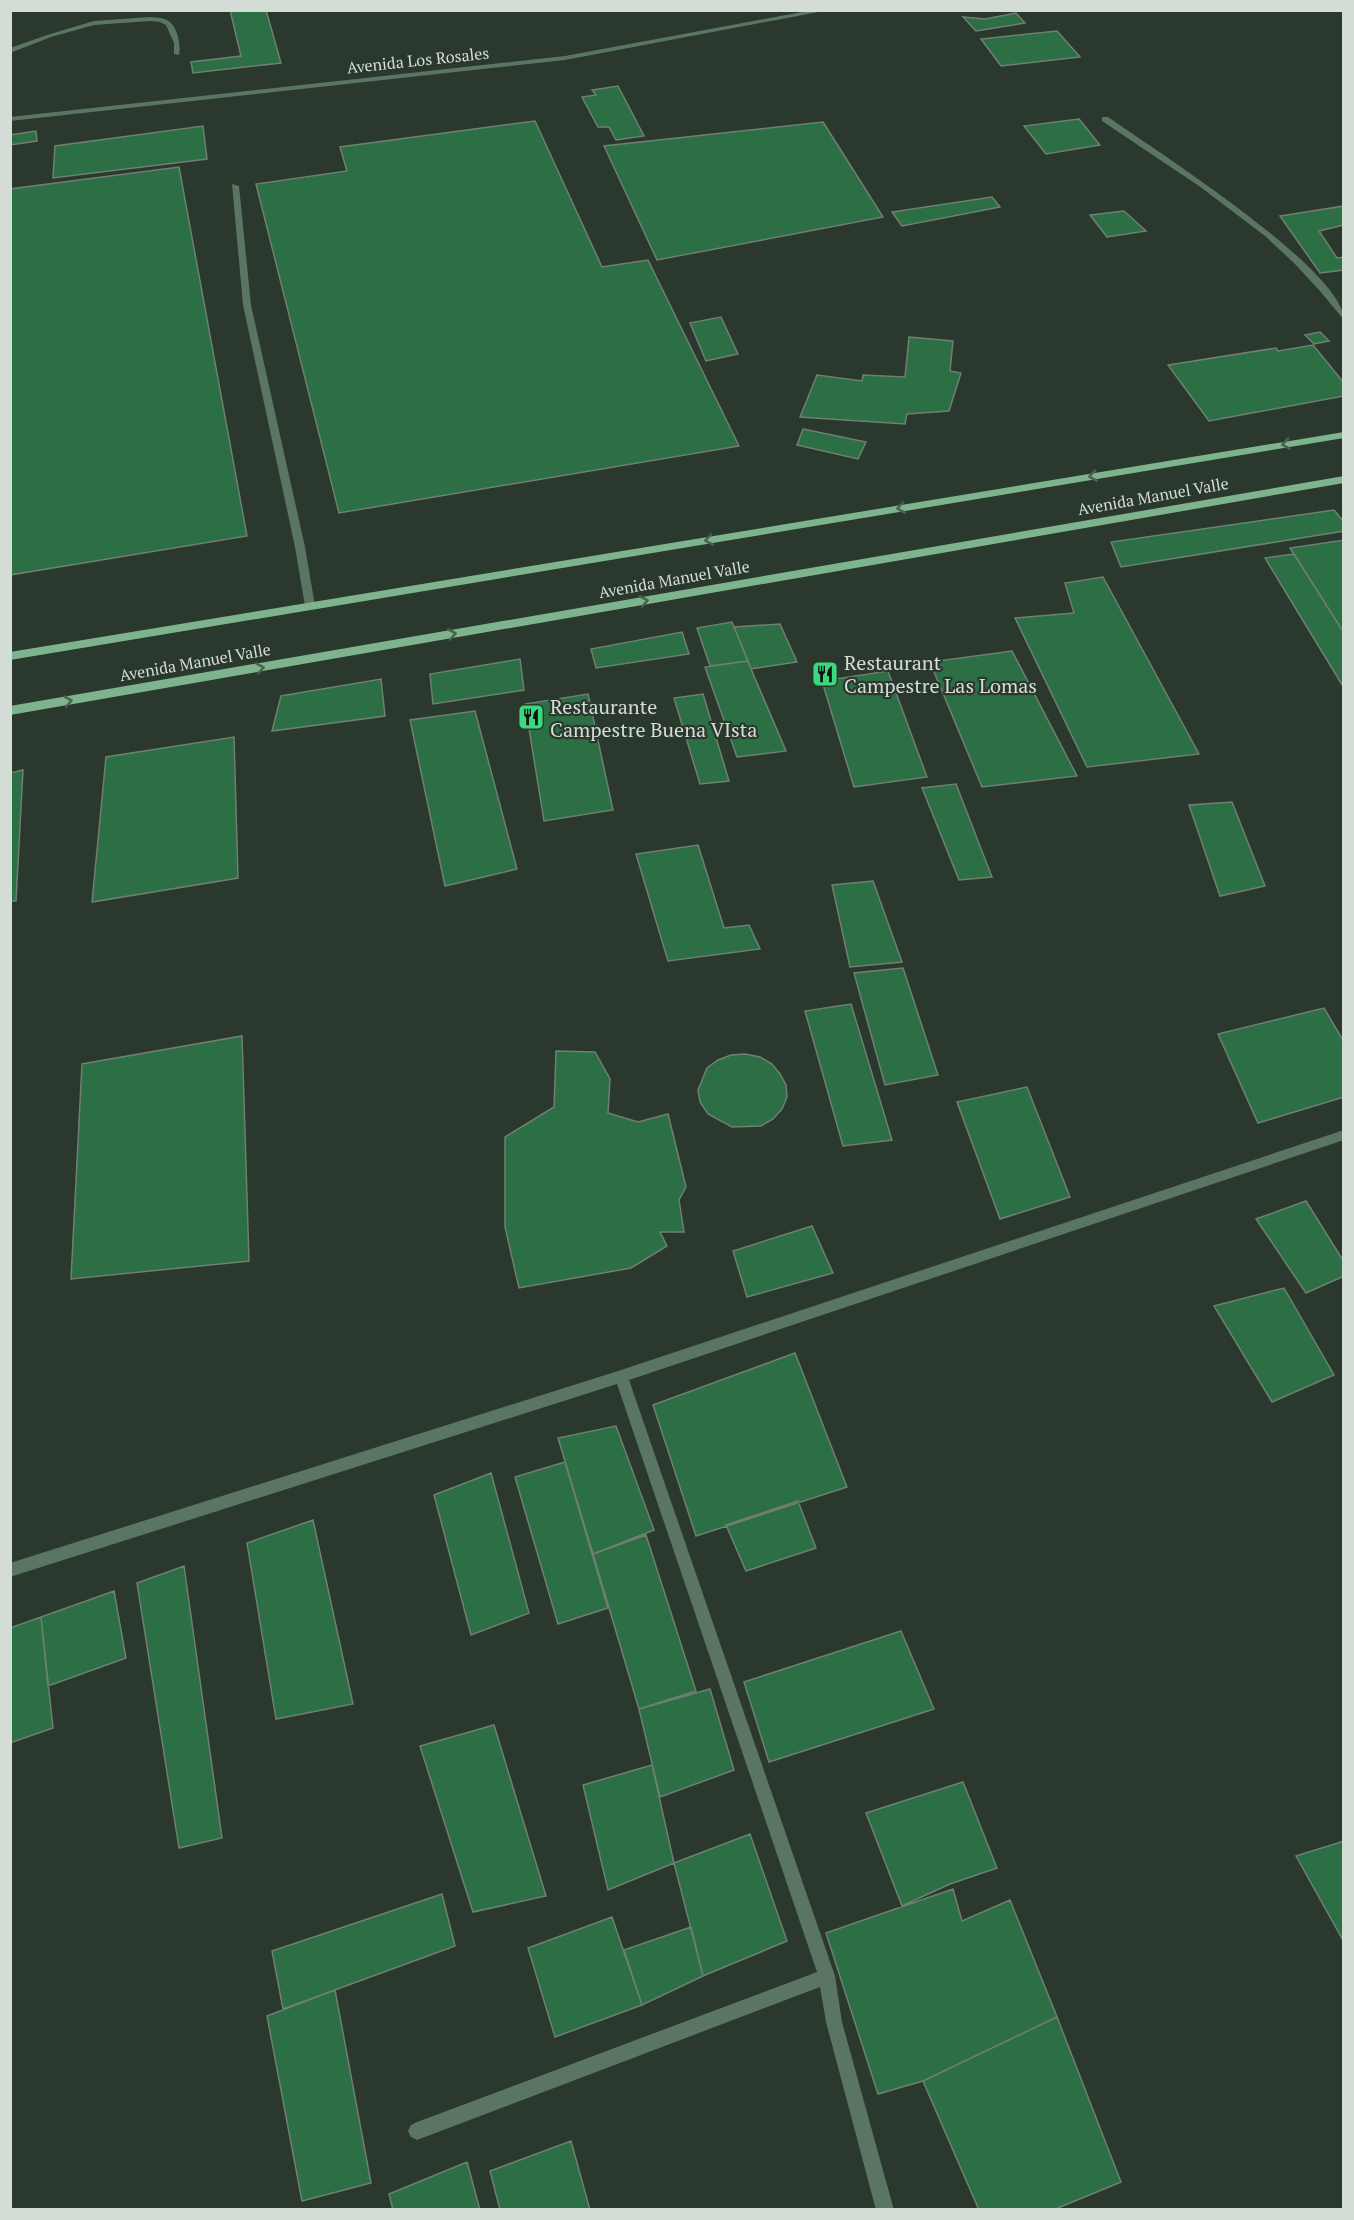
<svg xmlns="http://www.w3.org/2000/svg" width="1354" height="2220" font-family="'PT Serif',serif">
  <rect width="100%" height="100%" fill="#2a382e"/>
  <path fill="#2c6f44" stroke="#707f74" stroke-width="1.5" d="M230,10H266L281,63L193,73L191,62L241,56Z
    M1016,13L1025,23L976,31L963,17L985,19Z
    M1057,31L1080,57L1001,66L981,39Z
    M618,86L644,136L616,140L609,127H598L582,97L596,95L592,90Z
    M1079,119L1100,145L1046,154L1024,126Z
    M535,121L602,267L648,260L739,446L339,513L256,184L347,171L340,147Z
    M823,122L883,217L657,260L604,146Z
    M203,126L207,159L53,178L55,146Z
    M36,131L37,141L10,145V135Z
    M179,167L247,536L10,575V189Z
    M992,197L1000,207L902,226L892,212Z
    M1344,206V225L1319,231L1337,258L1344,257V270L1320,273L1280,216Z
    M1124,211L1146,231L1107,237L1090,215Z
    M721,317L738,354L706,361L690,323Z
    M1320,332L1329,341L1314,344L1305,335Z
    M909,337L953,341L950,371L961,373L949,411L907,414L905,424L800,417L817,375L862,381L863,375L905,377Z
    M1313,345L1344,383V396L1209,421L1168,365L1276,348L1278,351Z
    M803,429L866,442L858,459L797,445Z
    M1334,510L1344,522V531L1121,567L1111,542Z
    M1344,540V633L1290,548Z
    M1294,554L1344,633V688L1265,558Z
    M1103,577L1199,754L1087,767L1015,618L1074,613L1065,583Z
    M732,622L748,661L710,666L697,628Z
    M780,624L797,662L751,669L734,627Z
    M682,632L689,654L596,668L591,649Z
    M1012,651L1077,776L982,787L930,662Z
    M520,659L524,690L433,704L430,674Z
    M748,661L751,669L786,751L737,757L705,667Z
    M888,671L927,777L854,787L822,681Z
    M381,679L385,716L272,731L281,696Z
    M588,694L613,810L544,821L525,704Z
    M703,694L729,781L700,784L674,698Z
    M475,711L517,869L445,886L410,720Z
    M234,737L238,878L92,902L106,757Z
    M23,770L16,901H10V773Z
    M956,784L992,877L959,880L922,788Z
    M1232,802L1265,886L1220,896L1189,805Z
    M698,845L724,928L749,925L760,949L668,961L636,854Z
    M873,881L902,962L850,967L832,885Z
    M903,968L938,1075L885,1085L854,973Z
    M851,1004L892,1140L843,1146L805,1011Z
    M1324,1008L1344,1042V1097L1258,1123L1218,1034Z
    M242,1036L249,1261L71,1279L82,1064Z
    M556,1051L595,1052L610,1079L608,1113L638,1122L668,1114L686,1187L679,1200L684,1232H660L667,1246L631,1268L519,1288L505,1227V1137L554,1107Z
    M745,1054L760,1057L772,1064L780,1074L786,1085L787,1097L782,1109L773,1119L761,1126L732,1127L708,1114L700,1102L698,1090L707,1068L718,1060L731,1055Z
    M1027,1087L1070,1197L1000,1219L957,1102Z
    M1306,1201L1344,1262V1276L1306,1293L1256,1219Z
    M812,1226L833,1273L747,1297L733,1251Z
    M1284,1288L1334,1375L1272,1402L1214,1306Z
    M795,1353L847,1487L696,1536L653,1405Z
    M616,1426L654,1530L593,1554L558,1438Z
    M565,1462L608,1608L558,1624L515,1477Z
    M491,1473L529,1613L471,1635L434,1495Z
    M798,1501L816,1548L746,1571L726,1525Z
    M313,1520L353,1704L276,1719L247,1543Z
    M646,1535L696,1691L639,1709L593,1554Z
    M184,1566L222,1838L179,1848L137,1583Z
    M114,1591L126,1658L48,1686L41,1617Z
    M41,1617L53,1728L10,1743V1628Z
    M901,1631L934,1709L769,1762L744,1682Z
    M710,1689L734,1770L660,1797L639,1709Z
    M494,1725L546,1896L473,1912L420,1746Z
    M652,1765L674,1863L608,1890L583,1785Z
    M963,1782L997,1868L950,1884L902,1906L866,1813Z
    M750,1834L787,1941L703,1976L674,1863Z
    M1344,1841V1942L1296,1856Z
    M953,1889L962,1921L1010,1900L1057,2017L923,2081L878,2094L826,1933Z
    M442,1894L455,1946L283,2009L272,1951Z
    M612,1917L642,2005L555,2037L528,1948Z
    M691,1927L703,1976L642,2005L624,1950Z
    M335,1990L371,2183L302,2201L267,2016Z
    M1057,2017L1121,2182L1053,2210H979L923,2081Z
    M571,2141L590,2210H500L490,2171Z
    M467,2162L480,2210H393L389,2194Z"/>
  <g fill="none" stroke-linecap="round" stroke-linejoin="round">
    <path fill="#5a7561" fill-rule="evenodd" d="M150,17C157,18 164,17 170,22C178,29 181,46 179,55L174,54V43L166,25L160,22L150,21L94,25L51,37L10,53V48L47,35L94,21Z
      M1102,117H1108C1152,148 1344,270 1344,320L1320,291L1294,263L1265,236L1199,186L1102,121Z
      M232,184L239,186L251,305L305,547L315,606L310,609L305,606L295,547L243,305Z"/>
    <path fill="#5a7561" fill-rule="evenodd" d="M813,10H829L565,60L10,121V117L565,56Z
      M1344,1130V1140L629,1380L835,1976L842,2022L894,2210H876L826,2022L820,1987L417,2140L411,2137L408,2131L411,2125L417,2122L817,1972L617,1384L10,1577V1563L621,1370Z"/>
    <path fill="#7db48d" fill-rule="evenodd" d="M1344,432V438L10,660V652Z
      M1344,476V483L10,715V706Z"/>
  </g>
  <defs><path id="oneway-chevron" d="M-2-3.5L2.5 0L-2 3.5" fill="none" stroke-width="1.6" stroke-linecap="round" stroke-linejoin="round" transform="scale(1.5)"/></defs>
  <g stroke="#47634f">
    <use href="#oneway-chevron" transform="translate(1286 444) rotate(171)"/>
    <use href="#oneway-chevron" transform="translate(1093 476) rotate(171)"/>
    <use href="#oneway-chevron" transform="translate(901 508) rotate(170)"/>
    <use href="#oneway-chevron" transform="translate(709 540) rotate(170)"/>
    <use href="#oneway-chevron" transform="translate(644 601) rotate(-10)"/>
    <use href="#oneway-chevron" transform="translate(452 634) rotate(-10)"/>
    <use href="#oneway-chevron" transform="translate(260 668) rotate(-10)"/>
    <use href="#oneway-chevron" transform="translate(68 701) rotate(-10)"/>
  </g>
  <defs>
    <symbol id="restaurant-square" viewBox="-11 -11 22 22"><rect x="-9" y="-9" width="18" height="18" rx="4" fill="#3dd77e" stroke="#2a382e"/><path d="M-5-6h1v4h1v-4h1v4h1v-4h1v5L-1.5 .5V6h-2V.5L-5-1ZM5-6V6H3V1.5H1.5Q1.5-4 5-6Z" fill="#111"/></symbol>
  </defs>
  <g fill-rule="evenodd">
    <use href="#restaurant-square" x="810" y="659" width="30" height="30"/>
    <use href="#restaurant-square" x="516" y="702" width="30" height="30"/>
  </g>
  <g text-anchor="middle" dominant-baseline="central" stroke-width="4.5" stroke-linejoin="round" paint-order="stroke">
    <g font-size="16" fill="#d4dcd6" stroke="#2a382e">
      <text transform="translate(418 60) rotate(-6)">Avenida Los Rosales</text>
      <text transform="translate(1153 496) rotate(-10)">Avenida Manuel Valle</text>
      <text transform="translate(674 579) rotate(-10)">Avenida Manuel Valle</text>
      <text transform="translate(195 662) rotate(-10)">Avenida Manuel Valle</text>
    </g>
    <g font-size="20" fill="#d4dcd6" stroke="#2a382e" text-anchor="start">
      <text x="844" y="662">Restaurant<tspan x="844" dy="23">Campestre Las Lomas</tspan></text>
      <text x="550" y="706">Restaurante<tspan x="550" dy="23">Campestre Buena VIsta</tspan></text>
    </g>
  </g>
  <rect width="1354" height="2220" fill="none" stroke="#d4dcd6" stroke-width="24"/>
</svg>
